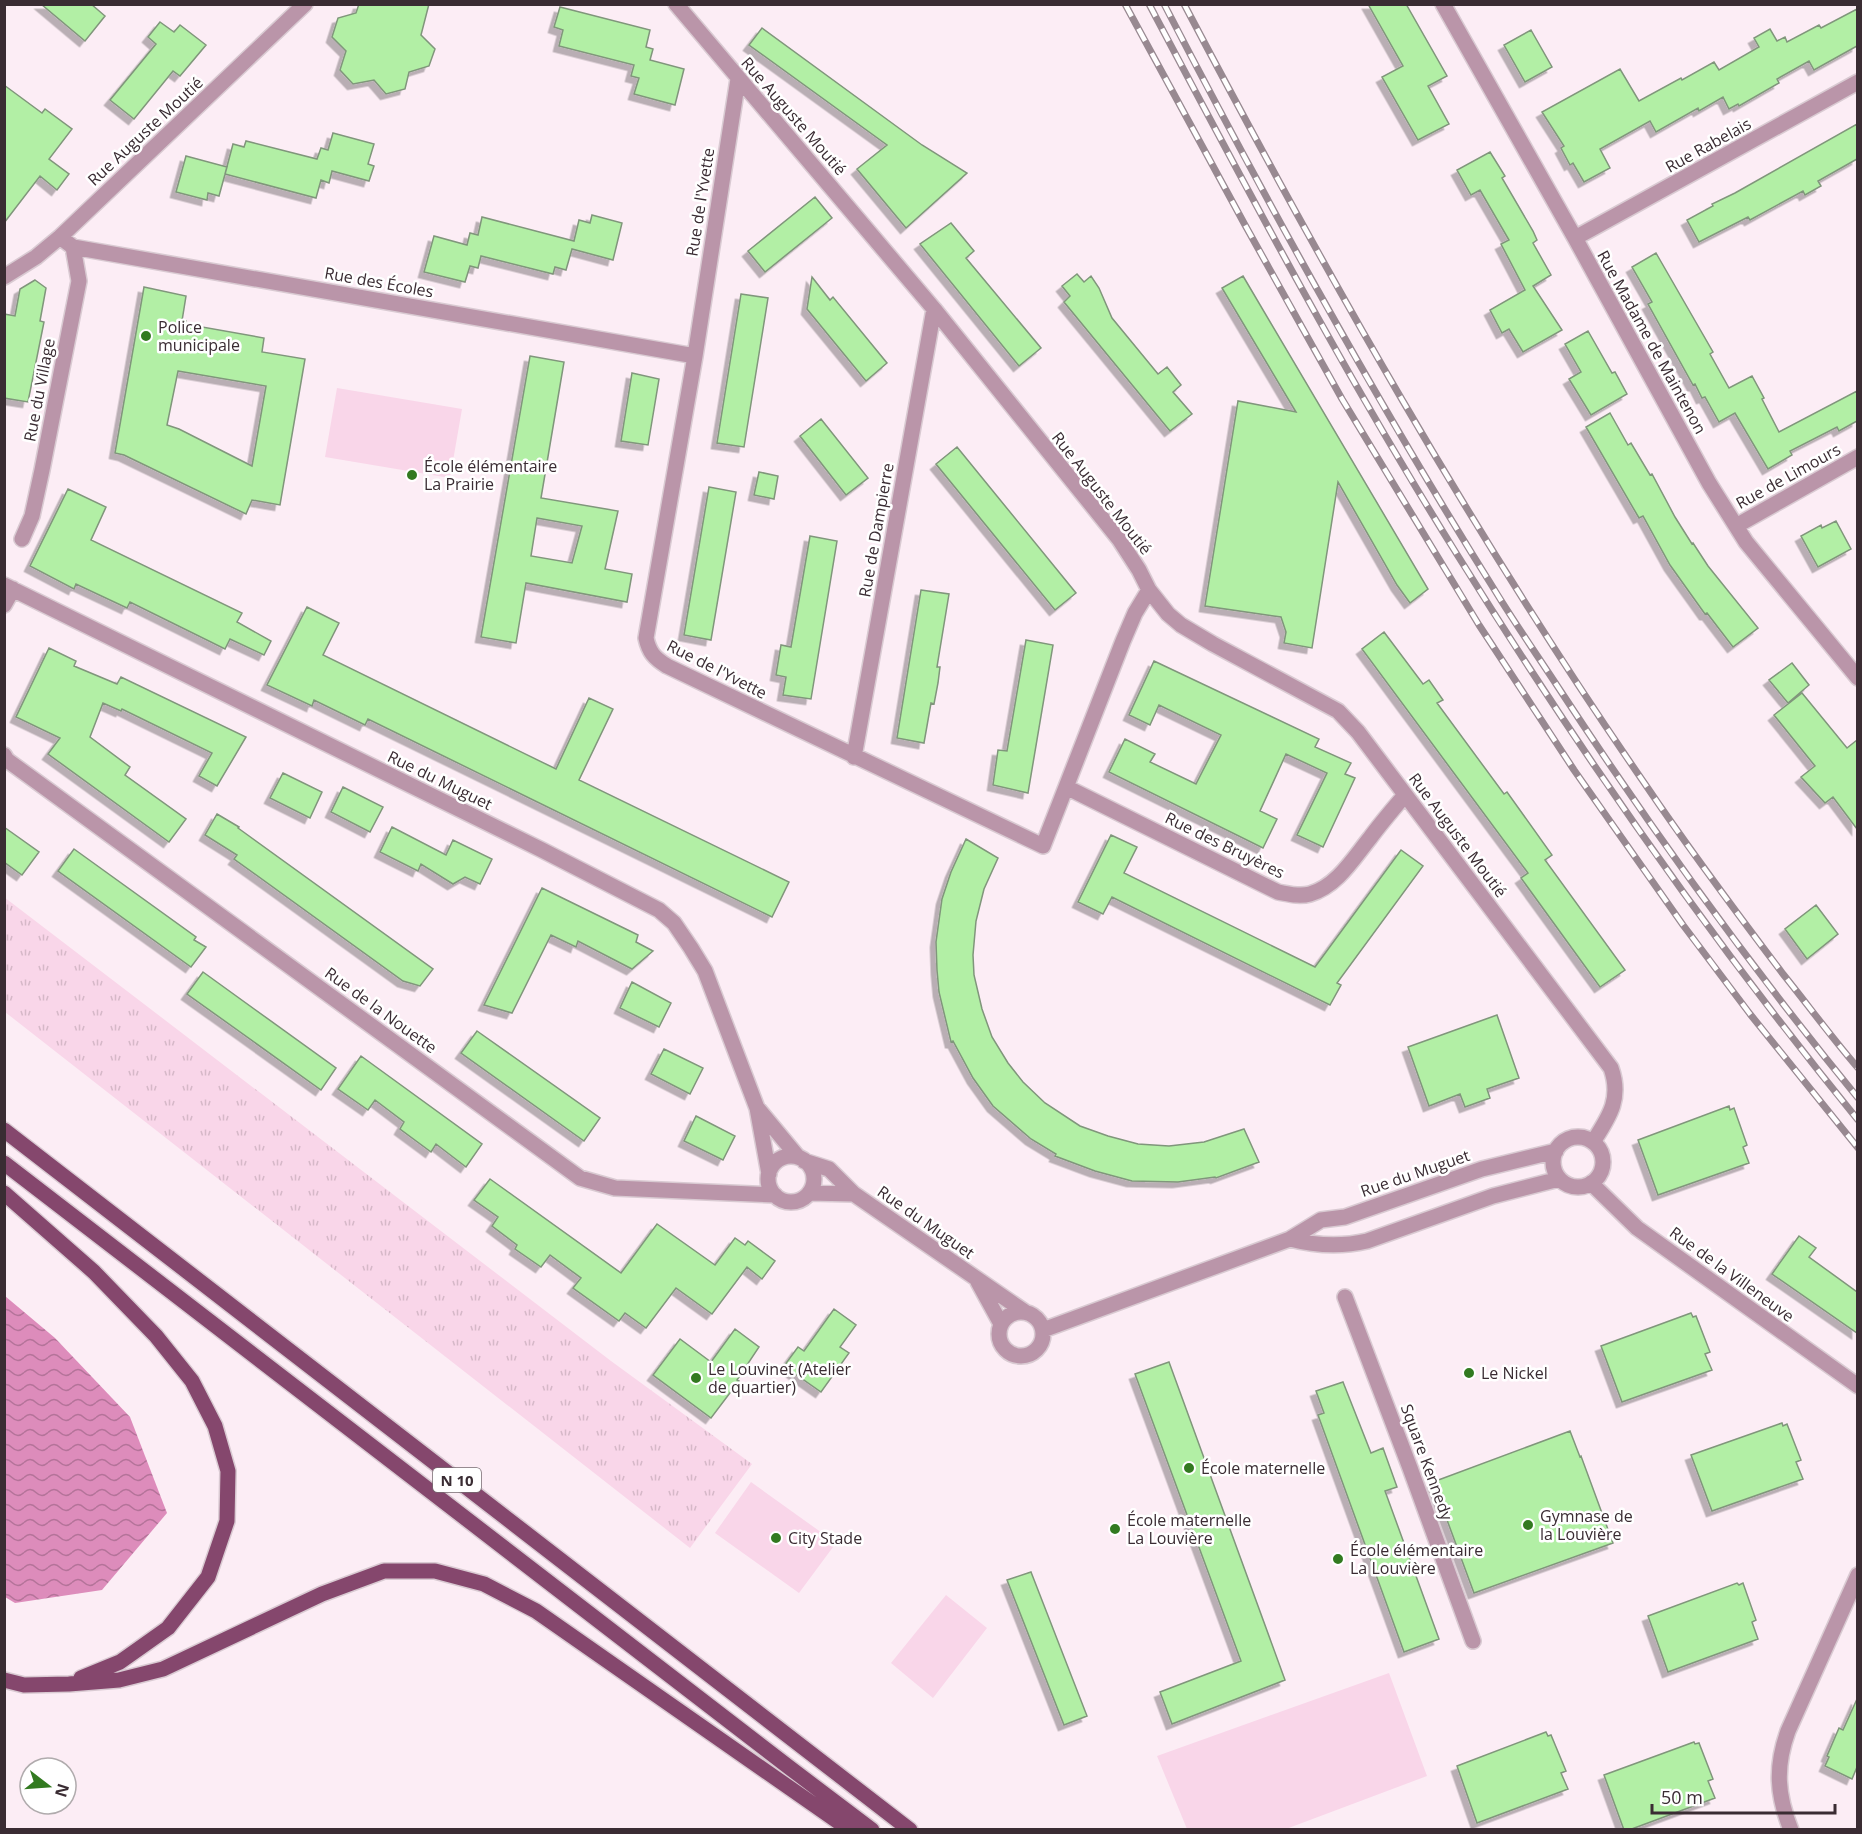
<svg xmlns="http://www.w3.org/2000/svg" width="1862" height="1834" font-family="'Open Sans',sans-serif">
  <defs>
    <pattern id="grass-tufts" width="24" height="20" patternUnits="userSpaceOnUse" patternTransform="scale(1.5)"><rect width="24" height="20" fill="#f9d6e9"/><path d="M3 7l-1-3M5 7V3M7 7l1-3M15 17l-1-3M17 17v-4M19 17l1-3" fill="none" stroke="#d6b8c8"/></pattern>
    <pattern id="water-waves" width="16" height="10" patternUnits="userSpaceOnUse" patternTransform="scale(1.5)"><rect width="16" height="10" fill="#dd8cbb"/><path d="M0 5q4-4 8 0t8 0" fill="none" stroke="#b47399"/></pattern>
    <filter id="shadow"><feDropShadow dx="-5.5" dy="5.5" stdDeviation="0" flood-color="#0004"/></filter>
  </defs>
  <rect width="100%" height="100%" fill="#fcedf5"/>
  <path fill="url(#grass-tufts)" d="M4,897L611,1361L752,1464L690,1548L5,1012Z"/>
  <path fill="#f9d6e9" d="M337,388L462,409L450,478L325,457Z
    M751,1482L836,1543L799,1593L715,1533Z
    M946,1595L987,1628L933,1698L891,1663Z
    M1389,1673L1427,1776L1286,1829H1187L1157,1756Z"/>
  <path fill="url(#water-waves)" d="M5,1296L55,1338L130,1417L167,1513L102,1590L15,1603L5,1597Z"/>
  <path fill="#b2efa5" stroke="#80967b" stroke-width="1.5" fill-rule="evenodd" filter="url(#shadow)" d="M41,4H91L105,16L85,41Z
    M359,4H429L421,35L435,49L429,66L409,72L405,89L386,94L374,80L353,84L340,70L346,51L332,37L338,18L356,13Z
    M1368,4H1406L1447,76L1428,86L1449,124L1418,140L1382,77L1403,66Z
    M560,7L650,30L646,47L653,49L650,60L684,69L675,105L634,94L639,78L631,76L634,65L559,46L563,30L554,27Z
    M1857,9V46L1814,70L1809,61L1777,79L1779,83L1739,106L1738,104L1729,109L1723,97L1699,111L1698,108L1656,132L1650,121L1600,149L1610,168L1584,182L1573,163L1570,165L1561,148L1564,146L1542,112L1620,69L1639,101L1681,78L1682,80L1714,62L1719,70L1759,47L1754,38L1770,29L1777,41L1785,37L1787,42L1819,25L1821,28Z
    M160,22L174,32L180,25L206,45L180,76L173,71L134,119L110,100L156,44L148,37Z
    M762,28L922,145L967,173L906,228L857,169L887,145L749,45Z
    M1531,30L1552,67L1525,82L1504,45Z
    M4,85L42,113L45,109L72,129L49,159L69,174L57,190L40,176L4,223Z
    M1857,124V159L1818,181L1821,186L1805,195L1803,191L1750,220L1748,217L1699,242L1687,220L1713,206L1712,204L1735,193Z
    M333,133L374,144L368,164L374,166L369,181L332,171L329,183L321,180L316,198L225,174L233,144L244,147L246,141L317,159L321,148L328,150Z
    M1490,152L1505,176L1502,178L1533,231L1537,240L1533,243L1551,275L1533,286L1562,330L1523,352L1509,329L1502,333L1490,310L1525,290L1501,244L1509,240L1480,190L1471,195L1457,170Z
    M186,156L227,167L219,196L208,193L207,200L176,192Z
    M815,197L832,218L765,272L748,251Z
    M592,215L622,223L613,260L572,249L566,270L555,267L553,274L481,256L478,268L470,266L465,282L424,272L434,236L467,245L470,233L478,235L482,217L574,241L579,220L590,223Z
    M951,223L974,251L966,258L1041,348L1019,366L920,244Z
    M1656,253L1713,352L1710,354L1729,388L1752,376L1764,398L1762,399L1779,432L1857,391V421L1839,431L1837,427L1790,451L1792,455L1768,469L1735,413L1719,422L1705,397L1702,398L1695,384L1693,385L1648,304L1652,302L1632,267Z
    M1077,274L1084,282L1091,276L1099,288L1112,318L1158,374L1167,367L1181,385L1173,392L1192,414L1170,431L1064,302L1070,296L1062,286Z
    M1243,276L1428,589L1410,603L1397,585L1338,482L1312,648L1284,643L1286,632L1281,617L1205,606L1238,401L1296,412L1222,288Z
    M812,277L830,300L833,297L887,363L866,381L807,309Z
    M35,280L46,288L40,321L44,322L28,402L4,398V314L15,316L20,289Z
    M144,287L186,296L182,321H186L185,324L264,338L262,352L305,359L280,505L252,500L246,514L124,455L115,453ZM178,371L266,386L252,466L179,429L167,425Z
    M741,294L768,298L744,447L717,443Z
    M1588,331L1612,373L1615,372L1627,394L1591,415L1569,379L1581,372L1565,344Z
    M530,356L564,362L541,498L618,511L605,569L632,574L627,602L526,583L516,643L481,637ZM537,518L582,526L572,563L531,556Z
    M632,373L659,379L648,445L621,441Z
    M1610,413L1628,445L1631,443L1650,475L1652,474L1675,517L1692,544L1693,543L1708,566L1758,628L1733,647L1707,613L1705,614L1670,565L1643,516L1639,518L1586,427Z
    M821,419L868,478L846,495L800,436Z
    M957,447L1076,593L1055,610L936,464Z
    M759,472L778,476L774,499L754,495Z
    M709,487L736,492L711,640L684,635Z
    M68,489L106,507L91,540L242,613L237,622L271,641L264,655L230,639L225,649L130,602L127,608L76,584L74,589L30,566Z
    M1836,521L1851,549L1818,567L1801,536L1821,525L1822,528Z
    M810,536L837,541L811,699L783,695L786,677L776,675L781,645L791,647Z
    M921,590L949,594L937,667H940L938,683L934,704L931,703L924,743L897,738Z
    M307,607L339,623L323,655L556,769L589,698L613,709L579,780L789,882L772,917L368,719L365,725L314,700L312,706L267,685Z
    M1384,632L1423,684L1429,680L1443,700L1437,703L1504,794L1507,792L1552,855L1545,860L1625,970L1600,987L1521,878L1528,873L1362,649Z
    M1026,640L1053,645L1028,793L993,785L998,750L1007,751Z
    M49,648L76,661L74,666L117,684L121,677L246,737L217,786L199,776L212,753L122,709L121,711L103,703L90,737L130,767L125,775L186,819L169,842L48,754L60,738L16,717Z
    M1154,661L1319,739L1315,747L1351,763L1345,774L1355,778L1323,847L1297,835L1327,773L1286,754L1260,811L1277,819L1263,848L1109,772L1125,739L1155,754L1150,762L1196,784L1221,735L1159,705L1150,725L1129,715Z
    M1792,663L1809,685L1788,703L1769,680Z
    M1802,693L1847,748L1857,740V829L1833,797L1825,803L1801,777L1815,766L1774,715Z
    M283,773L322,792L310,818L270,798Z
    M343,787L383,807L370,832L331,812Z
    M217,814L239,827L238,828L433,969L420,986L403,981L234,859L237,855L205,835Z
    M4,827L39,852L22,875L4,862Z
    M392,827L446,855L453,840L492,859L480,884L465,877L453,884L421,864L418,871L380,852Z
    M1111,835L1137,847L1124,873L1315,967L1401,850L1423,866L1337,983L1341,985L1330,1005L1112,897L1103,914L1078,902Z
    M966,839L998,858L984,889L976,921L973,955L974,975L982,1009L992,1037L1008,1063L1023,1082L1045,1103L1080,1126L1108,1136L1138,1144L1169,1146L1204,1142L1244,1129L1259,1162L1216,1178L1215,1177L1178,1182L1132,1181L1095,1171L1055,1156L1056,1154L1031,1139L993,1106L973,1078L953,1041L951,1042L939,992L937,970L936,942L942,899L951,872Z
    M74,849L196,937L194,940L206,947L191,967L58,871Z
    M542,888L638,935L636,942L653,951L632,969L578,941L576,947L551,935L512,1013L484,1005Z
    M1816,905L1838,934L1807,959L1785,929Z
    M203,972L336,1068L321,1090L187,994Z
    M632,982L671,1003L659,1027L620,1008Z
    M1497,1015L1519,1078L1487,1089L1490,1098L1465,1107L1460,1094L1429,1106L1408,1047Z
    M477,1031L600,1118L584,1141L461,1053Z
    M664,1049L703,1068L690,1094L651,1074Z
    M361,1056L482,1144L466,1167L436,1144L431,1152L400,1129L404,1122L375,1100L368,1110L338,1089Z
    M1729,1106L1730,1110L1734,1108L1747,1145L1743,1147L1749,1163L1658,1195L1638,1140Z
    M696,1116L735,1136L723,1160L684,1141Z
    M490,1179L621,1273L657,1224L715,1265L735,1238L745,1245L748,1241L775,1261L762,1279L747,1267L712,1314L676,1288L646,1328L625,1313L619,1321L573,1288L581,1278L550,1255L541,1267L515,1249L517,1245L492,1226L498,1217L474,1200Z
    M1799,1236L1816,1248L1809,1257L1857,1292V1333L1772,1274Z
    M834,1309L856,1325L840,1347L849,1353L821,1392L784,1366L798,1347L804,1351Z
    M1691,1313L1693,1317L1696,1316L1710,1352L1705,1354L1712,1370L1622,1402L1601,1346Z
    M735,1329L759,1347L737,1380L739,1381L711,1418L653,1375L680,1339L711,1362Z
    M1169,1362L1285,1680L1172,1724L1160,1692L1241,1661L1135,1374Z
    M1343,1382L1371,1453L1383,1448L1397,1487L1385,1491L1439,1639L1404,1652L1318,1415L1324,1413L1316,1391Z
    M1782,1423L1783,1426L1787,1424L1801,1460L1796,1462L1803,1479L1712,1511L1691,1455Z
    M1570,1431L1580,1457L1581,1456L1613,1543L1474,1593L1433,1482Z
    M1031,1572L1087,1716L1064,1725L1007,1580Z
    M1737,1583L1739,1585L1743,1583L1756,1620L1752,1622L1758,1639L1668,1672L1648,1616Z
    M1857,1699V1767L1852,1779L1825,1766L1829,1757L1827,1756L1839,1728L1843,1730Z
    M1546,1732L1548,1736L1551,1735L1566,1771L1561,1773L1568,1789L1477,1823L1457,1766Z
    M1694,1742L1695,1744L1699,1743L1713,1779L1708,1781L1715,1798L1629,1830H1624L1604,1775Z"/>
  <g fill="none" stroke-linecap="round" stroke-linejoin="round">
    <defs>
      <path id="pedestrian" d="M1345,1297L1410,1468L1473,1641"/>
      <path id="minor" d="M676,4L934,309L1119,539L1139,570L1149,590L1168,614L1181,625L1213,644L1338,711L1358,732L1611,1068C1622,1099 1609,1117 1593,1142
        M1443,4L1575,238L1709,483L1746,542L1858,678
        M738,79L695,356L646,638C649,652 654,658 667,666L1043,846L1123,641L1135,613L1149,590
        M60,237L73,247L695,356
        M1575,238L1858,82
        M4,277L36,257L60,237L305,4
        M1736,526L1858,457
        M22,539L32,516L42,470L79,281L73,247
        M4,585L542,850L659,910L674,923L691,948L705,971L757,1108L769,1174
        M4,605L13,589
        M4,755L7,760L580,1178L615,1188L775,1195
        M854,757L934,309
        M1066,787L1278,892C1289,894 1299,897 1310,894C1337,886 1353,859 1370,838C1381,823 1393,809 1405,795
        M759,1110L798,1157
        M1553 1162a25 25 0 1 1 50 0a25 25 0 1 1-50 0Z
        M768 1179a23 23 0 1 1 46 0a23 23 0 1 1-46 0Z
        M804,1161L829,1169L854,1194L1025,1312
        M1591,1183L1637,1228L1858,1386
        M809,1193L854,1194
        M1290,1239C1317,1246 1341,1247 1367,1241L1493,1196L1559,1179
        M978,1282L1001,1324
        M999 1334a22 22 0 1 1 44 0a22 22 0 1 1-44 0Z
        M1043,1330L1290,1239L1321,1220L1345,1217L1482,1169L1556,1151
        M1791,1830C1777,1795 1775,1767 1788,1731L1858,1575"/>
      <path id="primary" d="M4,1130L910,1830
        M4,1163L790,1768L872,1830
        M4,1193L94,1272L156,1336L192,1381L215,1426L228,1471L227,1521L208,1577L168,1628L120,1662L81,1678
        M4,1680L24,1685L69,1684L119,1680L163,1669L322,1594L384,1571H435L484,1584L536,1611L850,1830"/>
    </defs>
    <use href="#pedestrian" stroke="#d9cad2" stroke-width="18"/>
    <use href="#minor" stroke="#d9cad2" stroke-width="18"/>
    <use href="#primary" stroke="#d9cad2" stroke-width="18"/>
    <use href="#pedestrian" stroke="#ba95a9" stroke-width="15"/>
    <use href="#minor" stroke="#ba95a9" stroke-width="15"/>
    <use href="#primary" stroke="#85476d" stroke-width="15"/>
    <defs>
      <path id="rail" d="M1125,4L1245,225L1342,399L1479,625L1574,770L1683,925L1750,1014L1858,1148
        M1149,4C1248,191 1346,377 1458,556C1580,752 1712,941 1858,1120
        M1164,4C1267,203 1375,399 1494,589C1514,622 1537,655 1558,687C1651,829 1750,966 1858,1098
        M1184,4C1325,272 1473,535 1645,784C1689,849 1736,912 1783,974C1808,1005 1832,1038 1858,1068"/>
    </defs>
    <use href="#rail" stroke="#988991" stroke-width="7"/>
    <use href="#rail" stroke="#fff" stroke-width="4.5" stroke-dasharray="14" stroke-linecap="butt"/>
  </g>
  <g fill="#327a20" stroke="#fff" stroke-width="2">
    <circle cx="146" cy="336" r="6"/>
    <circle cx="412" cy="475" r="6"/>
    <circle cx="1469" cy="1373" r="6"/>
    <circle cx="696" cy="1378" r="6"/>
    <circle cx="1189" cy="1468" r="6"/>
    <circle cx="1528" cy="1525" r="6"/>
    <circle cx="1115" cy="1529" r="6"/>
    <circle cx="776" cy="1538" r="6"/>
    <circle cx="1338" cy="1559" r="6"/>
  </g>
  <g text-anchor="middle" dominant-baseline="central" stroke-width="5" stroke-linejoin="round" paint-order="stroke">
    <rect fill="#fff" stroke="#756b70" stroke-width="1.5" x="433" y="1468" width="48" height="24" rx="4.5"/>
    <g font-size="15" font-weight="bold" fill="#3a2c33">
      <text x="457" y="1480">N 10</text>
    </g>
    <g font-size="16" fill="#3a2c33" stroke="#fff">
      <text transform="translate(794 116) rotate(49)">Rue Auguste Moutié</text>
      <text transform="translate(145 131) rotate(-43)">Rue Auguste Moutié</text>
      <text transform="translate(1708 145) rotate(-29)">Rue Rabelais</text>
      <text transform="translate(700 202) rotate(-81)">Rue de l'Yvette</text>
      <text transform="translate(379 282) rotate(10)">Rue des Écoles</text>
      <text transform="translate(1652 342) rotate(61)">Rue Madame de Maintenon</text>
      <text transform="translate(39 390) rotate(-79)">Rue du Village</text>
      <text transform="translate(1788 476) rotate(-29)">Rue de Limours</text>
      <text transform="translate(1102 493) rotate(52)">Rue Auguste Moutié</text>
      <text transform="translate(876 530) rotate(-80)">Rue de Dampierre</text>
      <text transform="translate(717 669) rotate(27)">Rue de l'Yvette</text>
      <text transform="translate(440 780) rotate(26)">Rue du Muguet</text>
      <text transform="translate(1458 835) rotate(53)">Rue Auguste Moutié</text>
      <text transform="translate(1225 845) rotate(26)">Rue des Bruyères</text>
      <text transform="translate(381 1010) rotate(36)">Rue de la Nouette</text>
      <text transform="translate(1415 1173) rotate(-19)">Rue du Muguet</text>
      <text transform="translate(926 1222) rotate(35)">Rue du Muguet</text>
      <text transform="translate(1732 1274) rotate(36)">Rue de la Villeneuve</text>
      <text transform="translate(1427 1462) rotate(70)">Square Kennedy</text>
    </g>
    <g font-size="16" fill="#3a2c33" stroke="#fff" text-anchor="start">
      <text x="158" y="327">Police<tspan x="158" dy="18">municipale</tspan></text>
      <text x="424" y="466">École élémentaire<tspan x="424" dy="18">La Prairie</tspan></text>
      <text x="708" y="1369">Le Louvinet (Atelier<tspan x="708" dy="18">de quartier)</tspan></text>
      <text x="1481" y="1373">Le Nickel</text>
      <text x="1201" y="1468">École maternelle</text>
      <text x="1540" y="1516">Gymnase de<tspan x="1540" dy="18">la Louvière</tspan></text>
      <text x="1127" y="1520">École maternelle<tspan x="1127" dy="18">La Louvière</tspan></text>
      <text x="788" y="1538">City Stade</text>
      <text x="1350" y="1550">École élémentaire<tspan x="1350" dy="18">La Louvière</tspan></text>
    </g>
  </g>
  <rect width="1862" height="1834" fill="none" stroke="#3a2c33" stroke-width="12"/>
  <g transform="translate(48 1786) rotate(107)"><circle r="28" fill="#ffffff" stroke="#b0abad" stroke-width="1.5"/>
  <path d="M0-4.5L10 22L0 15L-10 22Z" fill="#327a20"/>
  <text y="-9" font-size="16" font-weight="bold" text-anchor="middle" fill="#3a2c33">N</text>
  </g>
  <path d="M1652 1804v9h183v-9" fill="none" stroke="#3a2c33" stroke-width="3"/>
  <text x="1661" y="1804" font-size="18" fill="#3a2c33" stroke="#ffffff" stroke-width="4.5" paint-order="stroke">50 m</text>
</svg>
